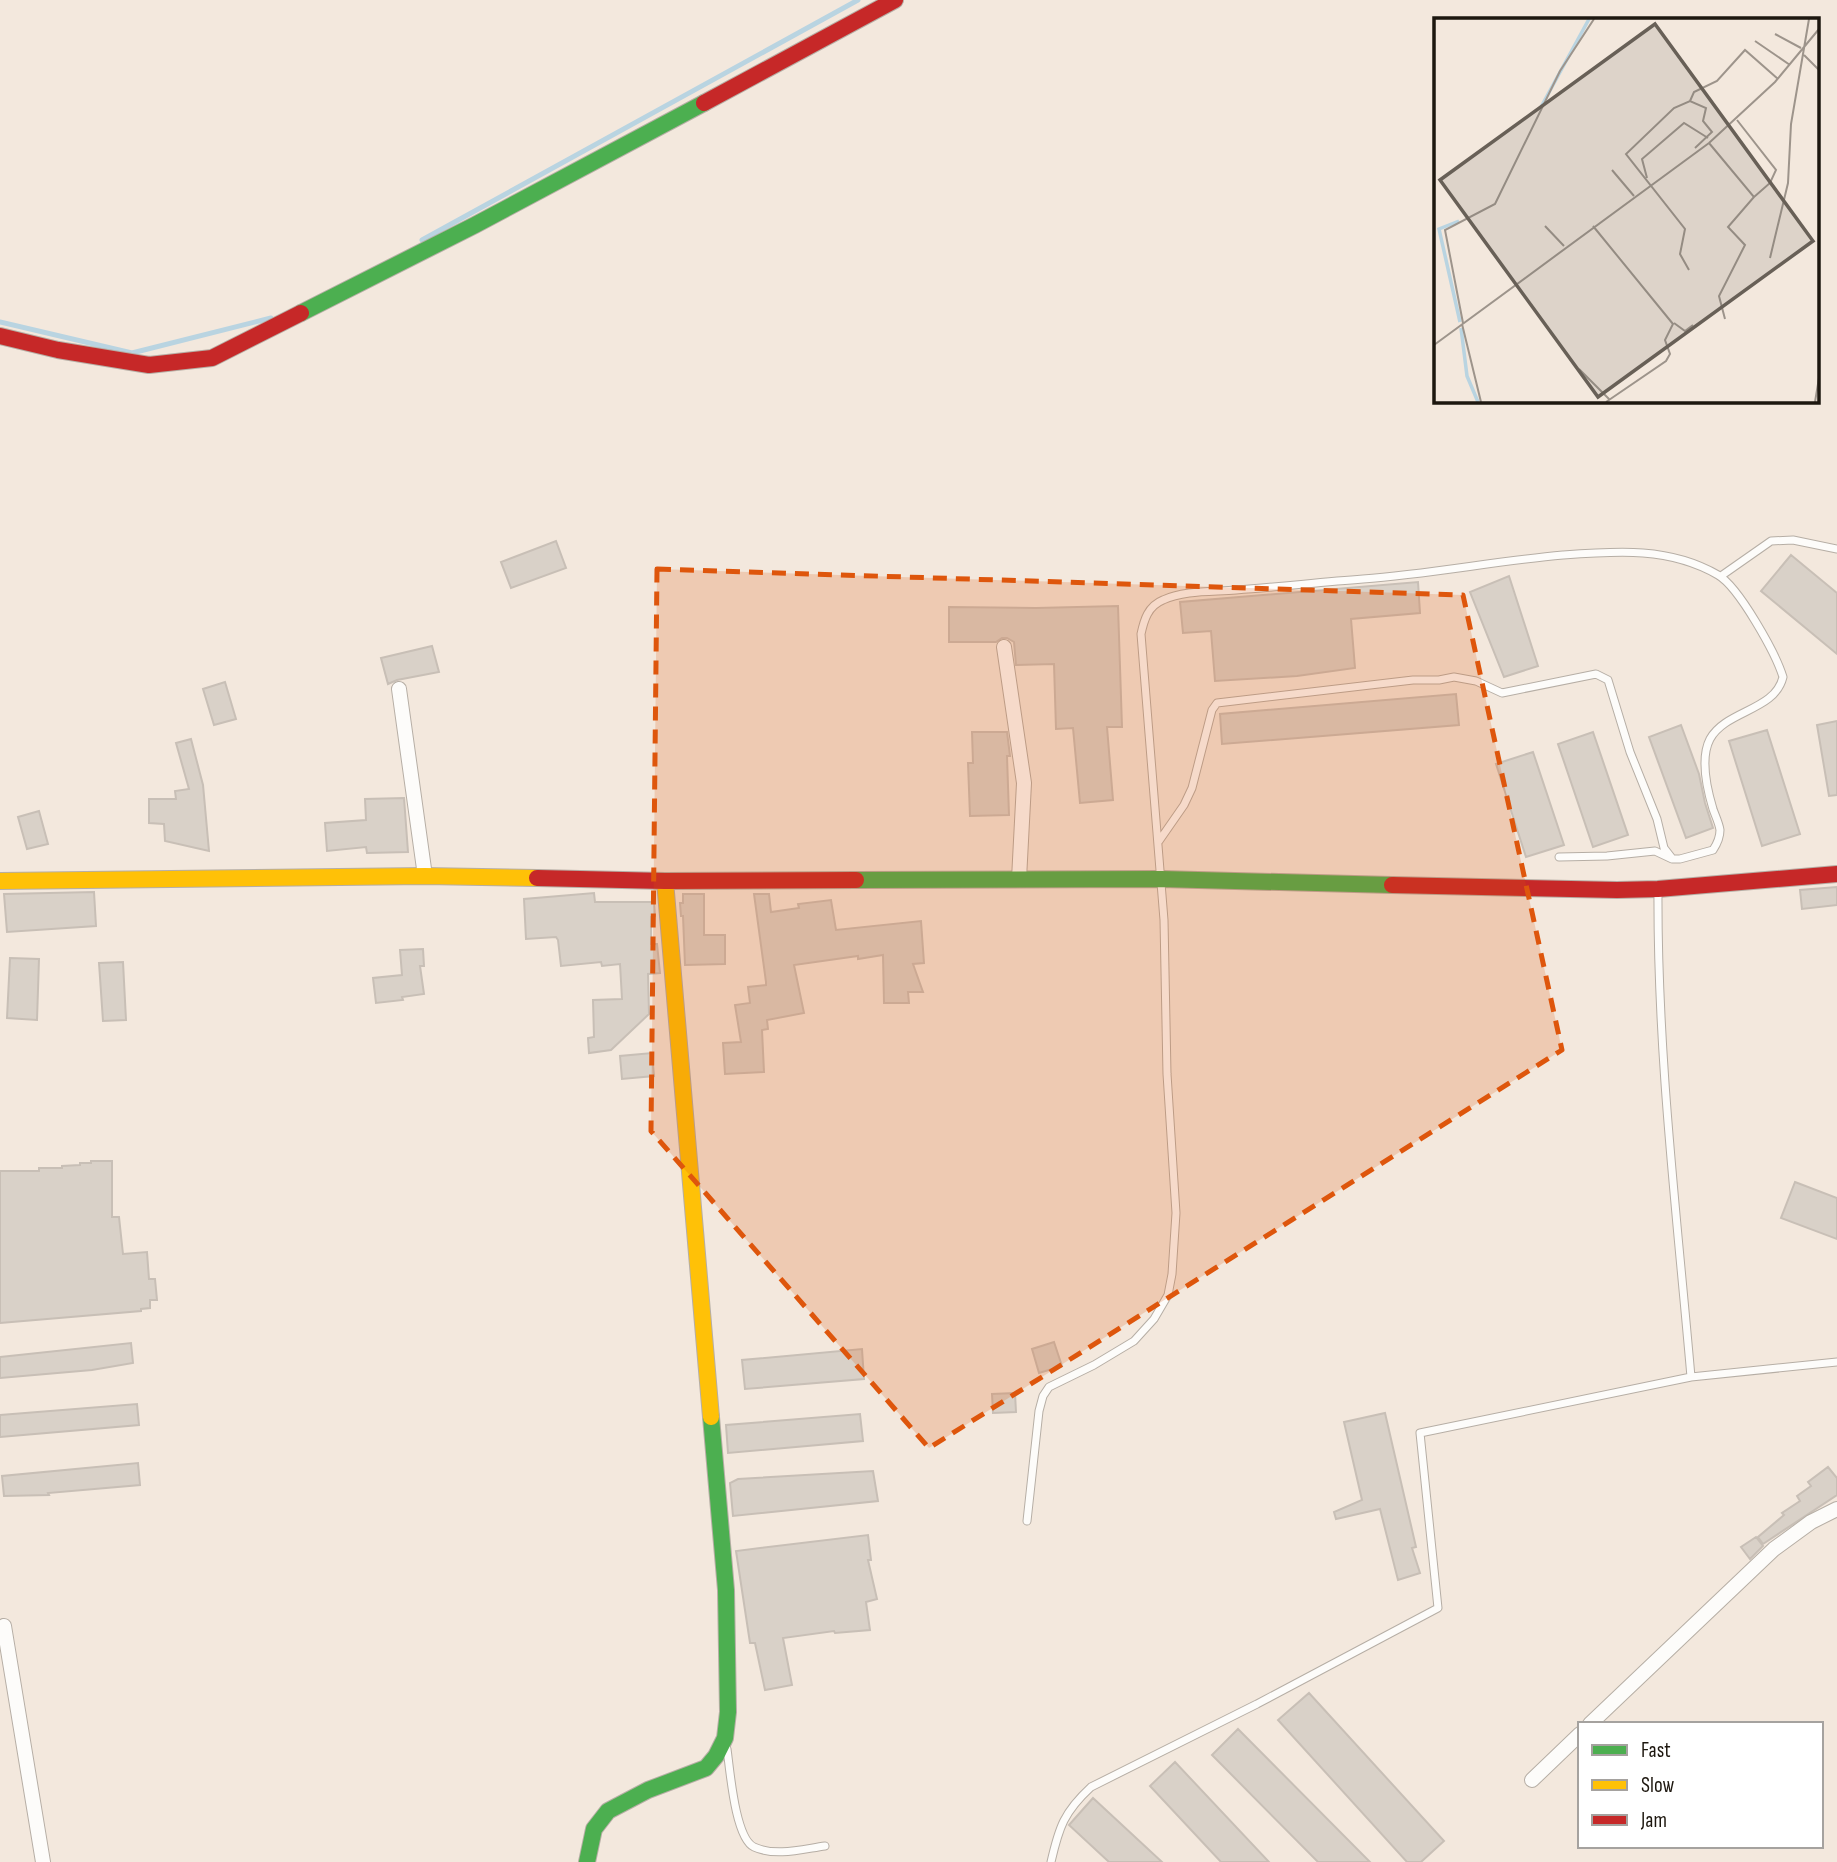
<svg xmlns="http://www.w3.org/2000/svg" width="1837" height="1862" font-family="'Sofia Sans Condensed',sans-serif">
  <rect width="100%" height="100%" fill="#f3e8dd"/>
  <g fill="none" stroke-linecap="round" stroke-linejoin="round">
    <path stroke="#b9d4e1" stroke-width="5" d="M422,240L858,0
      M0,322L132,353L271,318"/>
  </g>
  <path fill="#d9d1c8" stroke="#c8bfb6" stroke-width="2" d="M556,541L566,568L511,588L501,562Z
    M1791,555L1837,593V654L1761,591Z
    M1509,576L1538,666L1504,677L1470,592Z
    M1418,582L1420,613L1351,619L1355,668L1297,676L1215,681L1211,631L1183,633L1180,602Z
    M1118,606L1122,727H1107L1113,800L1080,803L1073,728L1056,729L1054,664L1016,665L1014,642L1007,638H1002L996,642H949V607L1036,608Z
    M432,646L439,672L397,680L388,684L381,658Z
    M225,682L236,719L214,725L203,689Z
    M1456,694L1459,725L1222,744L1220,714Z
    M1837,721V795L1829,796L1817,725Z
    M1681,725L1699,774L1705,803L1713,828L1686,838L1649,737Z
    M1767,730L1800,834L1762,846L1729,741Z
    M972,732H1007L1010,756H1007L1009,815L970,816L968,763H973Z
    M1593,732L1628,835L1593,847L1558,744Z
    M191,739L203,785L209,851L165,841L164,824L149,823V799H176L175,791L189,789L176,743Z
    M1533,752L1564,845L1526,857L1496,764Z
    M404,798L408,852L367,853L366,847L327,851L325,823L366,820L365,799Z
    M39,811L48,844L27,849L18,817Z
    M1837,887V905L1802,909L1800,890Z
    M94,892L96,926L7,932L4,894Z
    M594,893L595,902H654L655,916L651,917V944H657L660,973L648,974L649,1014L611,1050L589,1053L588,1038L594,1037L593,1000L622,999L620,964L602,966L601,962L561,966L558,940L556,937L526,939L524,899Z
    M683,894H704V935H725V964L685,965L683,916H681L680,903H683Z
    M754,894H769L771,912L799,908L798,904L831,900L836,930L921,921L924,963L913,964L923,992H908L909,1003H884L883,955L858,959V956L794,965L804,1013L767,1020L768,1029L762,1030L764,1072L725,1074L723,1043L741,1042L735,1005L750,1003L748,987L766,985V982Z
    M423,949L424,966H420L424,994L402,997L403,1000L376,1003L373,978L402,975L400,950Z
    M10,958L39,959L37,1020L7,1018Z
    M123,962L126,1020L103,1021L99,963Z
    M652,1053L654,1076L622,1079L620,1056Z
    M91,1161H112V1217H119L123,1254L147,1252L149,1279H155L157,1300H150V1308L141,1309V1311L0,1323V1171H39V1168H62V1166L80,1165V1163H91Z
    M1795,1182L1837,1198V1239L1781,1218Z
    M1054,1342L1062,1366L1039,1373L1032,1349Z
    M131,1343L133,1363L92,1370L0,1378V1357Z
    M862,1349L864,1379L745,1389L742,1360Z
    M1015,1393L1016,1412L993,1413L992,1394Z
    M137,1404L139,1425L0,1437V1415Z
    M1385,1413L1416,1547L1412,1548L1420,1573L1398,1580L1380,1509L1336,1519L1334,1512L1362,1500L1344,1422Z
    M860,1414L863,1441L728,1453L726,1425Z
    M138,1463L140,1485L48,1493L49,1495L4,1496L2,1476Z
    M1828,1467L1837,1478V1495L1763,1544L1758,1537L1784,1515L1782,1513L1800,1501L1797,1496L1811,1486L1808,1482Z
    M873,1471L878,1501L733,1516L730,1483L738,1479Z
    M868,1535L871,1560H868L877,1599L866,1602L870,1630L835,1633L834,1631L783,1638L792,1685L765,1690L755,1643H750L736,1551Z
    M1756,1537L1763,1546L1750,1559L1741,1547Z
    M1309,1693L1444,1841L1421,1862H1407L1278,1720Z
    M1238,1729L1370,1862H1318L1212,1755Z
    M1175,1762L1269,1862H1221L1150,1786Z
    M1093,1798L1162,1862H1109L1069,1825Z"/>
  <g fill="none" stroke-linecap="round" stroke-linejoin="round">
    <defs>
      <path id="lane" d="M1721,576L1771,541L1793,540L1837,549
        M1159,841L1184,805L1192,788L1212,710L1217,703L1413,680H1439L1454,677L1476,681L1502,693L1596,674L1608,680L1630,752L1657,819L1664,848L1671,857
        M1691,1377L1837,1362
        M1027,1521L1039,1411L1043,1396L1049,1387L1094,1365L1134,1341L1154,1319L1168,1295L1172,1274L1176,1213L1167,1074L1164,920L1141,634C1144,620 1148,606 1163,600C1184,590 1214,592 1236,590C1279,587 1321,582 1363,579C1430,574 1496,561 1563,555C1617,551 1670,547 1718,575C1739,587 1776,654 1783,677C1775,711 1726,710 1710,739C1700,758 1707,789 1713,809C1715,815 1719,823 1720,830C1720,837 1717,844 1713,850L1680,859H1672L1655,851L1607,856L1559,857
        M727,1749C730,1770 735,1838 754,1847C776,1857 803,1849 825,1846
        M1051,1862C1059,1827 1064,1812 1091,1787L1257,1704L1438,1608L1420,1433L1691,1377C1677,1215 1657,1053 1658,890"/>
      <path id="street" d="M1004,647L1024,783L1019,879
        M399,689L425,876
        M4,1626L43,1862
        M1590,1724L1774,1549L1811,1522L1837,1509
        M1532,1780L1580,1734"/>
      <path id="fast" d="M301,313L475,225L704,103
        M856,880L1161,879L1392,885
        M587,1862L594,1829L608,1811L648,1790L706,1768L716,1756L725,1738L728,1712L726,1590L711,1417"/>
      <path id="slow" d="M0,881L425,876L537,878
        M665,881L711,1417"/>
      <path id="jam" d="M704,103L895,0
        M0,336L58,350L149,365L212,358L301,313
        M537,878L665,881L856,880
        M1392,885L1617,890L1658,889L1837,874"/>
    </defs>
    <use href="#lane" stroke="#b6aea5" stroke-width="9"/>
    <use href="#street" stroke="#b6aea5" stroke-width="16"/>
    <use href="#fast" stroke="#b6aea5" stroke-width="18"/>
    <use href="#slow" stroke="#b6aea5" stroke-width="18"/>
    <use href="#jam" stroke="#b6aea5" stroke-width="18"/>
    <use href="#lane" stroke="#fdfcfa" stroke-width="7"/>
    <use href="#street" stroke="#fdfcfa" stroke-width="14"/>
    <use href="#fast" stroke="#4caf50" stroke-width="16"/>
    <use href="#slow" stroke="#ffc107" stroke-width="16"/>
    <use href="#jam" stroke="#c62828" stroke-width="16"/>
  </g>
  <path fill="#de560c" fill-opacity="0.2" stroke="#de560c" stroke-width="5" stroke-dasharray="14 9" stroke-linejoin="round" d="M657,569L1463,595L1562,1050L929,1448L651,1131Z"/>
  <g transform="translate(1434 18)">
    <rect width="385" height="385" fill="#f3e8dd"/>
    <path fill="none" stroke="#b9d4e1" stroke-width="3.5" d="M107,89L155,1M25,203L5,211L26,304M27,310L33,358L44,384"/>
    <path fill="none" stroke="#9d948b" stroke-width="2" d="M341,16L367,30M321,23L356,47M370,37L385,52M256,83L260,74L283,63L311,32L344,61M303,102L342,152L336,165L320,179M275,125L320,179L294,209L311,227L285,278L291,301M178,152L200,178M213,160L208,141L250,105L274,120M111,208L130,228M159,208L239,306L231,322L236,336L232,343L172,384M336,240L354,165L357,106L375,1M255,252L246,236L251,211L192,136L240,90L256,83L272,90L269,103L278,114L261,130M29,305L11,212L61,186L126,53L160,1M240,305L251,313L259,307M28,306L47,384M0,327L275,125L341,64L385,11M145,351L175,381M381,384L385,360"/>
    <path fill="#686057" fill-opacity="0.15" stroke="#686057" stroke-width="3.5" d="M221,6L379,223L164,379L6,162Z"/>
    <rect width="385" height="385" fill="none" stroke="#1d170f" stroke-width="3.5"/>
  </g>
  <rect x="1578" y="1722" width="245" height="126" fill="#ffffff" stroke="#a5a29f" stroke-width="2"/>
  <rect x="1592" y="1745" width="35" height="10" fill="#4caf50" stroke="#a5a29f" stroke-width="2"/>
  <text x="1641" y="1757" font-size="21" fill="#1d170f">Fast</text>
  <rect x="1592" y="1780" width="35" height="10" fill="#ffc107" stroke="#a5a29f" stroke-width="2"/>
  <text x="1641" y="1792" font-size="21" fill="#1d170f">Slow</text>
  <rect x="1592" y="1815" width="35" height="10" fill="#c62828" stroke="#a5a29f" stroke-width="2"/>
  <text x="1641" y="1827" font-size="21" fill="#1d170f">Jam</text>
</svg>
